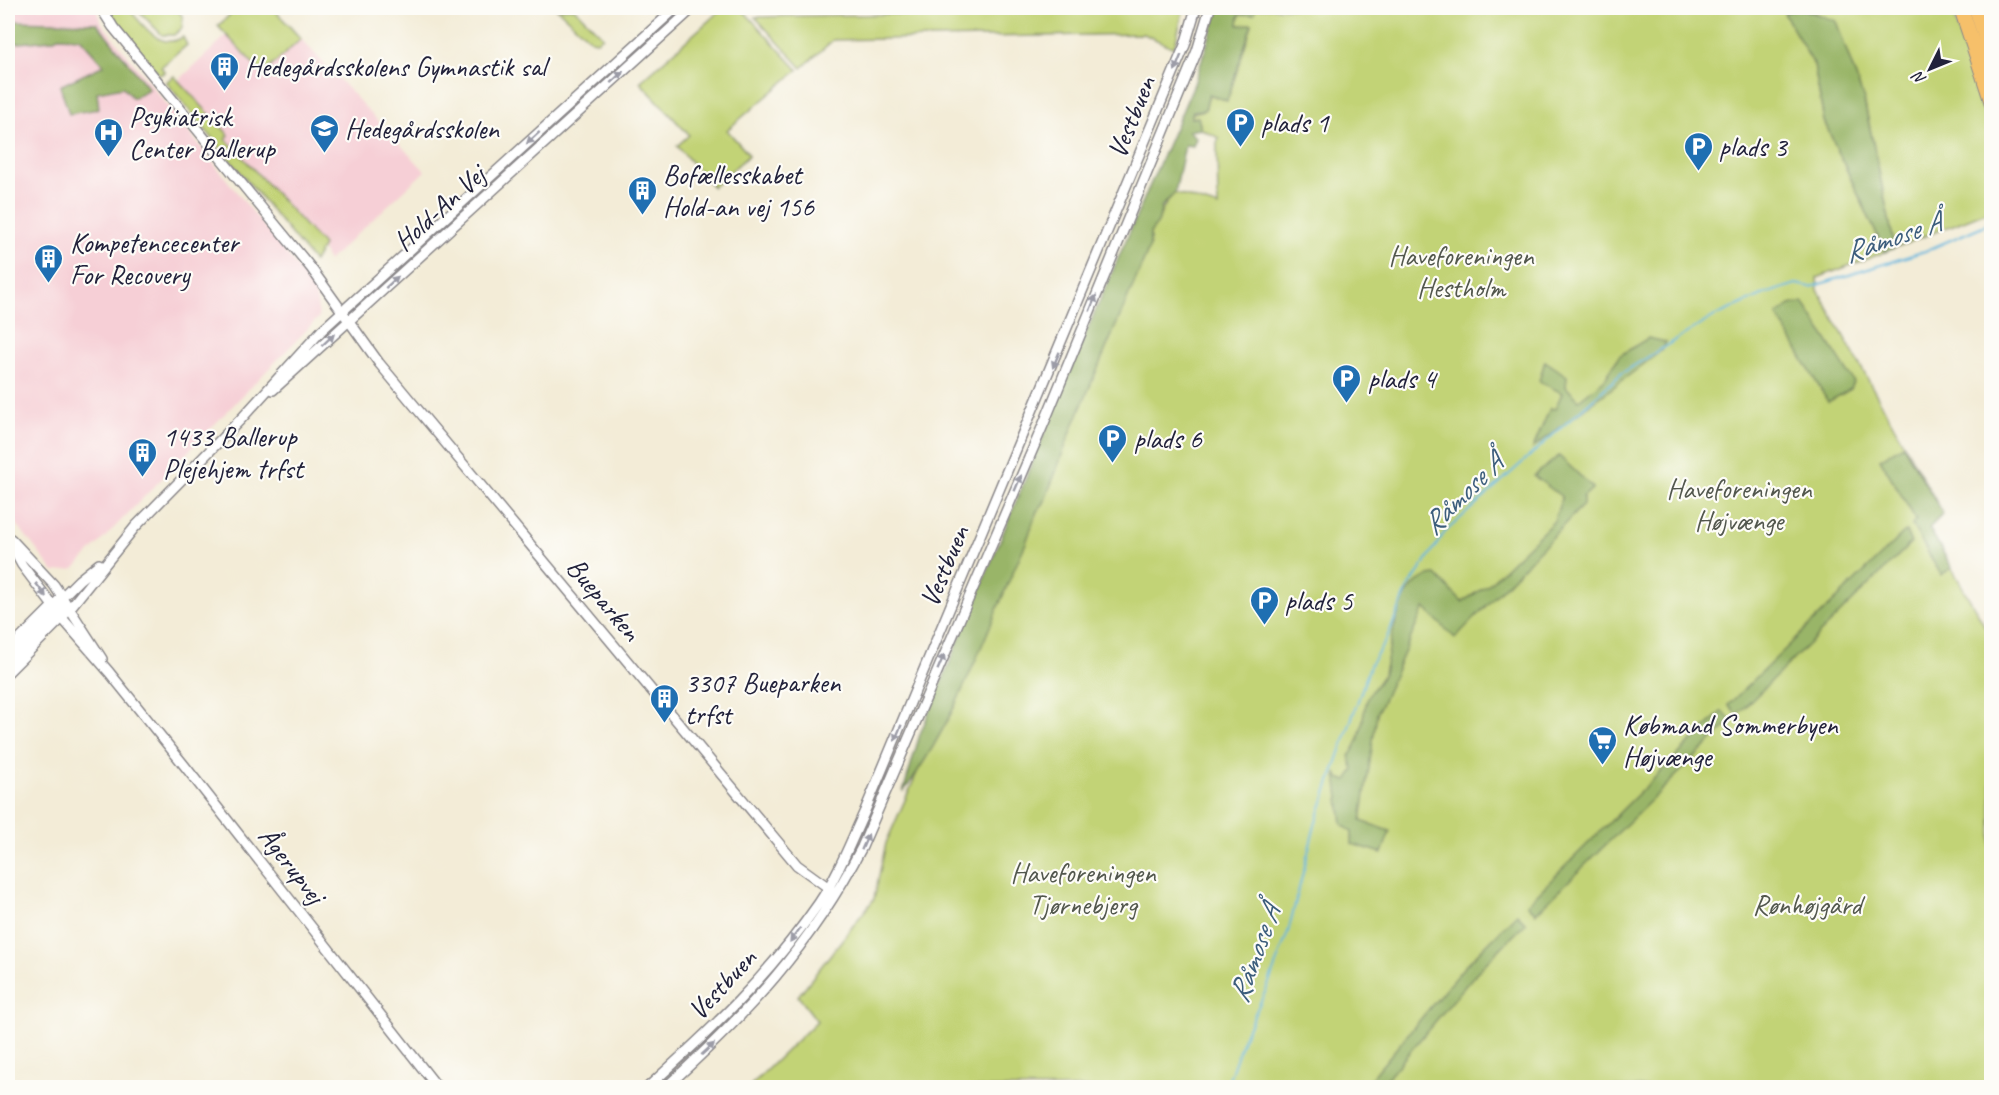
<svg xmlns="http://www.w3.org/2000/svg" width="1999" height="1095" font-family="Caveat,sans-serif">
  <rect width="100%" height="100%" fill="#fdfcf7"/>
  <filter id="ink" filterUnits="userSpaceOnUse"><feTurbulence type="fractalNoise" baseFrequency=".0167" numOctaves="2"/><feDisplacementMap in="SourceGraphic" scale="12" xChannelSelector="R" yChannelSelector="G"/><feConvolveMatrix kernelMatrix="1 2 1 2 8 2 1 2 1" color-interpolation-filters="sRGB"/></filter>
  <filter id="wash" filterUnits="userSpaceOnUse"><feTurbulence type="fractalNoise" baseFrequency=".008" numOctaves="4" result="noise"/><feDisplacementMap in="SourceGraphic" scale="24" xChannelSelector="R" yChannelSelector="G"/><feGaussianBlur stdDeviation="1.35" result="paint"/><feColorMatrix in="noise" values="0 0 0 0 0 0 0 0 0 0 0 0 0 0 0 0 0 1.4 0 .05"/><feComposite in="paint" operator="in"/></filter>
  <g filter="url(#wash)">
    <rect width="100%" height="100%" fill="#f3ecd7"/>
    <path fill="#f6cfd6" d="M8,8H95L103,25L315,290L319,317L74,569L54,572L8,513Z
      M227,35L263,74L301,39L425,171L328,261L318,240L226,138L229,135L178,81Z"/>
    <path fill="#c2d376" stroke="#727a58" stroke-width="1.5" d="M107,8H128C142,23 159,52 183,37L187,45L161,67L165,72L159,75Z
      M136,8H176L183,17L182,28L174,35H162Z
      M237,8H273L301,39L263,74L218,26Z
      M723,8H741L798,70L727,130L749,155L713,187L677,146L689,135L640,82Z
      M1184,8L1174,48L1144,34L833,40L802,68L755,17Z
      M1256,8H1800L1784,13L1814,65L1824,121L1885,252L1817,278L1818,290L1943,514L1929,528L1991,637V1087L748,1088L817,1021L798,996L874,899L886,843L1145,257L1150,246V233C1163,218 1158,209 1175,193L1218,207L1217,143L1219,138L1201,129L1198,117L1191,118L1193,113L1205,110L1209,94L1227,101L1252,24L1238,25L1239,14H1253Z
      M1805,8H1951L1991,135V210L1895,248L1864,100L1836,22Z
      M557,9L574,8L603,37L597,41L591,40Z
      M174,76L229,135L226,139L323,245L314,262L166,82Z"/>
    <path fill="#99b567" stroke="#5e6c51" stroke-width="1.5" d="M1219,8H1256L1254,14L1239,15L1238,25L1252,24L1227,101L1209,94L1205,110L1193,111L1191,118L1198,117L1201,129L1189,131L1196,138L1193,146L1185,145L1175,193L1162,206L1158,223L1150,233V246L1073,426L1044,503L1037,511L1026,543C987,627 959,718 903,792L920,734L1090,323L1194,84Z
      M1800,8L1836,21L1864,100L1895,248L1885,252L1824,121L1814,65L1784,13Z
      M8,21L97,23L149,89L133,98L123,87L97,92L99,109L69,114L60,86L104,65L80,38L58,37L52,40L8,44Z
      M1803,302L1854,382L1851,389L1828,402L1777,315L1790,305Z
      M1648,338L1666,342L1661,351L1533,448L1550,408L1555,409L1562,393L1539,381L1545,361L1567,376L1566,387L1579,400L1605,379L1619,356Z
      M1903,445L1943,514L1929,528L1952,568L1941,575L1912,525L1916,520L1880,459Z
      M1559,456L1593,488L1583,497V505L1455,638L1424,608L1377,714L1361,821L1390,831L1382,853L1352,844V832L1342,824L1336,773L1340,779L1347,780L1354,770L1349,756C1363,739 1361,720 1367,700C1370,690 1380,683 1384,673C1392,644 1396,576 1436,575L1462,602L1488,585L1554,521L1562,497L1534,476Z
      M1906,531L1911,543L1737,715L1728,705Z
      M1722,711L1732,721L1536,913L1527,904Z
      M1517,914L1526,923L1477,972L1380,1087H1364L1463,968Z"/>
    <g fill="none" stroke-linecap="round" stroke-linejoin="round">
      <path stroke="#62b6de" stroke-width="2" d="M1226,1088L1243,1039L1267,988L1288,932L1315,825L1371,663L1386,640L1408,588L1445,532L1622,373L1713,317L1762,295L1796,284L1811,287L1925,251L1992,222"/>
    </g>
  </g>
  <g filter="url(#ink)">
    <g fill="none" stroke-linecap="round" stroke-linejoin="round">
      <defs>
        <path id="minor" d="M101,8L113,27L311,268L379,363L797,865L833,891
          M273,390L693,8
          M8,539L22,565L62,618L109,672L184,765L438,1088
          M11,539L54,585L102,659
          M8,651L79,580L99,564
          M8,663L61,608
          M8,672L62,618L135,527L242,418L322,330L676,8
          M647,1088C713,1028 768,977 819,903C838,875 850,843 864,813L1185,45L1196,8
          M665,1088C748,1013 810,947 862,847L1044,423L1197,51L1210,8"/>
        <path id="highway" d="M1961,8L1992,103
          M1976,8L1992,58"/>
      </defs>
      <use href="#minor" stroke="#8a8789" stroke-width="12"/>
      <use href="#highway" stroke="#8a8789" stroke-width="16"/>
      <use href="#minor" stroke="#fff" stroke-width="9"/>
      <use href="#highway" stroke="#f6c06b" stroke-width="14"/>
    </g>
    <defs><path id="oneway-solid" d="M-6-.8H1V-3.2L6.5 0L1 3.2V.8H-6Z" transform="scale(1.5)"/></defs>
    <g fill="#9c9ca7">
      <use href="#oneway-solid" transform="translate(1178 63) rotate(112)"/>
      <use href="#oneway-solid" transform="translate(617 77) rotate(-42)"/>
      <use href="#oneway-solid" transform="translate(533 138) rotate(138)"/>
      <use href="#oneway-solid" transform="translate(392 282) rotate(-42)"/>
      <use href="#oneway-solid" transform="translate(1093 303) rotate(-68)"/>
      <use href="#oneway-solid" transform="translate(328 340) rotate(-43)"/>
      <use href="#oneway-solid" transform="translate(1056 360) rotate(113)"/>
      <use href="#oneway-solid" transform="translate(1018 483) rotate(-67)"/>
      <use href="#oneway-solid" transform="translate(41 590) rotate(53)"/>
      <use href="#oneway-solid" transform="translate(941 662) rotate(-67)"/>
      <use href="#oneway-solid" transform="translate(898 733) rotate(113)"/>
      <use href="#oneway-solid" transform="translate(865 842) rotate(-66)"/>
      <use href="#oneway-solid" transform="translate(795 935) rotate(126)"/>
      <use href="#oneway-solid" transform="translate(708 1049) rotate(-42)"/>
    </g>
  </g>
  <defs>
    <symbol id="building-pin" viewBox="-11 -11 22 30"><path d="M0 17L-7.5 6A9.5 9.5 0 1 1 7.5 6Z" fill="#1f6fb2" stroke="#fdfcf7"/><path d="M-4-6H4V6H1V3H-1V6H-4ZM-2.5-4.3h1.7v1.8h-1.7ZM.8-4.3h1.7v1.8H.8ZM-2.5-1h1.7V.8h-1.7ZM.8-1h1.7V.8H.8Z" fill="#fff"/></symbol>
    <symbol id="parking-pin" viewBox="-11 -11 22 30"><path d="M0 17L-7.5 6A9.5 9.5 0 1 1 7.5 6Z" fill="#1f6fb2" stroke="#fdfcf7"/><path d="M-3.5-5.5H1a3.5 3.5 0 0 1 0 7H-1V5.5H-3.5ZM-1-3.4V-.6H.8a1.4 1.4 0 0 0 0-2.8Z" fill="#fff"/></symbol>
    <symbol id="school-pin" viewBox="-11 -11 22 30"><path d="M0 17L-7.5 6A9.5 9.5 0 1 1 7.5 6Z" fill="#1f6fb2" stroke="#fdfcf7"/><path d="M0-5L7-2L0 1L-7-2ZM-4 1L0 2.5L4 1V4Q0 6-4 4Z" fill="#fff"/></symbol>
    <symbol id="hospital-pin" viewBox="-11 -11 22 30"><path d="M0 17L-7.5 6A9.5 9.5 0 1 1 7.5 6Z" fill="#1f6fb2" stroke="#fdfcf7"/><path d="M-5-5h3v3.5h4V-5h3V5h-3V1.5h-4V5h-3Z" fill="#fff"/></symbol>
    <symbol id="supermarket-pin" viewBox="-11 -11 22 30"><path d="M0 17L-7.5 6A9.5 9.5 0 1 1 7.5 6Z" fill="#1f6fb2" stroke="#fdfcf7"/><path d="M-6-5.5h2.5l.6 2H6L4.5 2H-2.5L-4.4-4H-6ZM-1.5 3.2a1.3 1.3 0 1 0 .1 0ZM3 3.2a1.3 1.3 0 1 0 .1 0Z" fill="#fff"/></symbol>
  </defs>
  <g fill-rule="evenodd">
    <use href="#building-pin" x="208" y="50" width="33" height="45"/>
    <use href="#parking-pin" x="1224" y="106" width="33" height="45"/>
    <use href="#school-pin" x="308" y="112" width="33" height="45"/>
    <use href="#hospital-pin" x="92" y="116" width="33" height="45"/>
    <use href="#parking-pin" x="1682" y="130" width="33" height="45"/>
    <use href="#building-pin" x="626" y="174" width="33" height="45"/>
    <use href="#building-pin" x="32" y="242" width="33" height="45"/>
    <use href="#parking-pin" x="1330" y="362" width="33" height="45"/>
    <use href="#parking-pin" x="1096" y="422" width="33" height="45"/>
    <use href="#building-pin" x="126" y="436" width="33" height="45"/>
    <use href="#parking-pin" x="1248" y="584" width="33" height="45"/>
    <use href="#building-pin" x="648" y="682" width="33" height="45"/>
    <use href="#supermarket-pin" x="1586" y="724" width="33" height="45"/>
  </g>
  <g text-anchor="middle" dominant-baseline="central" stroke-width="4.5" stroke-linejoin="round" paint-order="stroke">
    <g font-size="28" fill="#22223b" stroke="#fdfcf7" text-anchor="start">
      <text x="245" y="66">Hedegårdsskolens Gymnastik sal</text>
      <text x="129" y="116">Psykiatrisk<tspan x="129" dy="32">Center Ballerup</tspan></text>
      <text x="1261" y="122">plads 1</text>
      <text x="345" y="128">Hedegårdsskolen</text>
      <text x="1719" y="146">plads 3</text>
      <text x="663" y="174">Bofællesskabet<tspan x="663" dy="32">Hold-an vej 156</tspan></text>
      <text x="70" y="242">Kompetencecenter<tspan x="70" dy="32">For Recovery</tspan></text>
      <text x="1368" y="378">plads 4</text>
      <text x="163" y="436">1433 Ballerup<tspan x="163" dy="32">Plejehjem trfst</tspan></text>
      <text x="1134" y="438">plads 6</text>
      <text x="1285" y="600">plads 5</text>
      <text x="685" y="682">3307 Bueparken<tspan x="685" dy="32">trfst</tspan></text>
      <text x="1623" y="724">Købmand Sommerbyen<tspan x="1623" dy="32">Højvænge</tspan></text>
    </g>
    <g font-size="28" fill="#22223b" stroke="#fdfcf7">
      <text transform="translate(1131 117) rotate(-68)">Vestbuen</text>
      <text transform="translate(439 208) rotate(-42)">Hold-An Vej</text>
      <text transform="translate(944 566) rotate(-67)">Vestbuen</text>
      <text transform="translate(604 599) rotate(50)">Bueparken</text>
      <text transform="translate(292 865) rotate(52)">Ågerupvej</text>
      <text transform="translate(722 984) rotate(-47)">Vestbuen</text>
    </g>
    <g font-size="28" fill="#52574d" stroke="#fdfcf7">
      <text x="1461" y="255">Haveforeningen<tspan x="1461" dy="32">Hestholm</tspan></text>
      <text x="1739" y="488">Haveforeningen<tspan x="1739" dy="32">Højvænge</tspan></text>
      <text x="1083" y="872">Haveforeningen<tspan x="1083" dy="32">Tjørnebjerg</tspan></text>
      <text x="1807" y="904">Rønhøjgård</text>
    </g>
    <g font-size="30" font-style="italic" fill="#3c5d7c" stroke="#fdfcf7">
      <text transform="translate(1892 237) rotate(-19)">Råmose Å</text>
      <text transform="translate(1462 494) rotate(-45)">Råmose Å</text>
      <text transform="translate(1254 954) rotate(-70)">Råmose Å</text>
    </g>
  </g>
  <rect width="1999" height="1095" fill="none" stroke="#fdfcf7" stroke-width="30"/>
  <g transform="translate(1930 69) rotate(227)" stroke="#fdfcf7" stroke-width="4.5" paint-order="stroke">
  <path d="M0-4.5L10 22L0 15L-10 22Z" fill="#22223b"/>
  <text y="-9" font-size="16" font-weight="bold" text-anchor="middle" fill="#22223b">N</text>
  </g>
</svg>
